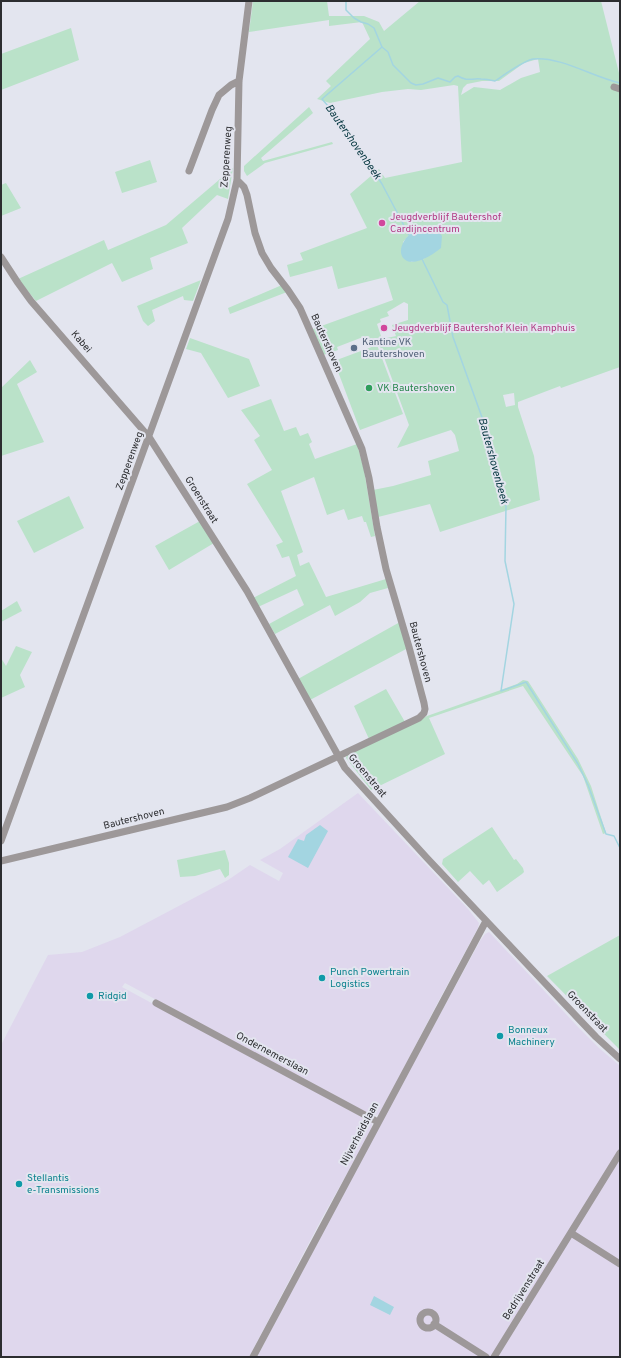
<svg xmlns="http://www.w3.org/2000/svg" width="621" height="1358" font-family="Overpass,sans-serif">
  <rect width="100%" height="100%" fill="#e3e5ef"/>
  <path fill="#dfd7ed" d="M358,793L468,909L479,923L478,928L437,1004L380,1114L375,1115H371L125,983L122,987L371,1122L372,1124L371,1131L322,1218L249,1357H1V1045L48,955L82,952L120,937L228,880L250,865L279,881L283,873L260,860L280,849Z
    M489,932L579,1028L599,1048L620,1066V1354L618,1357H257L391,1104L480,941L485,934Z"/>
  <path fill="#bae2c9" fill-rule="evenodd" d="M253,1H327L329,16H364L379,22L384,31L420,1H601L620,77V367L561,388L560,386L518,402V407L534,456L540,500L440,532L430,504L378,517L373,490L393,486L431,475L428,461L459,451L455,435L451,430L397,448L409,425L378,341L367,345L363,337L337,347L338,350L323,355L313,329L393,300L386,277L338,289L332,266L290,277L287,265L303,260L300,253L367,228L350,194L379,169L385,178L462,162L458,86L454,85L421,90L408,89L382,92L330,103L317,99L331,86L326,81L370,39L362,22L329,26V20L249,32ZM538,59L540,72L521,78L500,90L474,87L461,95L463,88L467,84L482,81H499L524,63ZM437,229L424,259L411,262L403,242L411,233ZM404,302L408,304V320L392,325L396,336L382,339L377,324L381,322L380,319L389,316L387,312ZM514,393L515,405L506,407L503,395Z
    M71,28L79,60L1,90V54Z
    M309,107L313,113L261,158L263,161L332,142L333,144L265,163L247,176L244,171V166Z
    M150,160L157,182L122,193L115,172Z
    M233,168L228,199L217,195L182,228L188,243L150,258L153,269L122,282L112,263L36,301L18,279L104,240L108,250L166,225Z
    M6,183L21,208L1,216V185Z
    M201,280L193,301L184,300L183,296L152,310L155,321L148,326L143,321L137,306Z
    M282,285L287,292L230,314L228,308Z
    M190,338L249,359L260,386L228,398L201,353L186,349Z
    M377,345L403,414L360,430L334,361Z
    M30,360L37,372L17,384L44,442L1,456V388Z
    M271,399L284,431L296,427L300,436L308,433L312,442L309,444L315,459L357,444L364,470L375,536L371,537L366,522H364L362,516L348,520L344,509L327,515L314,477L281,491L303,552L297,555L300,566L309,562L326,597L386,579L388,588L370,593L360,602L335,616L330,605L275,634L269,624L304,605L297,589L258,607L253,598L296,576L289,556L282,558L276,545L283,542L247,484L272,470L254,440L260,436L241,410Z
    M69,496L84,528L34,553L17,521Z
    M200,521L214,543L169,570L155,546Z
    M17,601L22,611L1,622V611Z
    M400,622L408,648L310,700L298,679Z
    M16,646L32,652L20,675L25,687L1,698V658L6,666Z
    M523,680L528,681L578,759L591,786L606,833L603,834L583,776L523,686L429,718L445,754L371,790L346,758L347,755L427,716L498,691L517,684Z
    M386,689L405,722L369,739L354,706Z
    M492,827L514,860L516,859L523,868L524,872L522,874L497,892L489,880L483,885L470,871L458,882L442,864L443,859Z
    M225,850L229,863V875L225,878L220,869L195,876L180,877L177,860Z
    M620,935V1050L547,976Z"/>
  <path fill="#a3d5e1" d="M437,229L442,236L441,248C434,254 417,265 407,261C395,255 403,238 412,233C418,229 429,230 437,229Z
    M320,825L328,831L308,868L288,857L298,839L304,841L306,835Z
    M374,1296L394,1307L390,1315L370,1305Z"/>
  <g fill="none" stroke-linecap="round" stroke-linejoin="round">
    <path stroke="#a3d5e1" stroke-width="1.5" d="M346,1V10L354,18L361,22L368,24L374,28L382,47L388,52L393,65L411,83L416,85L423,84L438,78L450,82L455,77L458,76C468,82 471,78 481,79C486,79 491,80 495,81C504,75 523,61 533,59C560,56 593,77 620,83
      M382,47L322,99L340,120L382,184L409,235
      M422,259L443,302L447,305L453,337L483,420L506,506L505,561L514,604L501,691L526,682L578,764L588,785L606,834L614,836L620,848"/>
    <path stroke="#9d9899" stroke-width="7" d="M614,87L620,89
      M189,171L212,110L219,95L231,85L239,81
      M1,257L18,283L31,301L149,437L247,591L345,768L427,858L576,1016L596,1037L620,1059
      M1,841L228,219L237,180L239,81L249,1
      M1,861L227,807L250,798L419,718L424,713L425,709L424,703L409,647L386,569L377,527L369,478L362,449L300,308L288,290L271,268L262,253L255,233L247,195L244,187L237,180
      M156,1003L378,1122
      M571,1233L620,1264
      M420 1320a8 8 0 1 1 16 0a8 8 0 1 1-16 0Z
      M434,1324L486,1357
      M253,1357L486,921
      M494,1357L620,1153"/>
  </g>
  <g fill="#d1479c" stroke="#e3e5ef" stroke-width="1.5">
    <circle cx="382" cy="223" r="4"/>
    <circle cx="384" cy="328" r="4"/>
  </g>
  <circle fill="#5c6f8a" stroke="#e3e5ef" stroke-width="1.5" cx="354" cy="348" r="4"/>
  <circle fill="#2e9e5b" stroke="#e3e5ef" stroke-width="1.5" cx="369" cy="388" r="4"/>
  <g fill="#0f9aa8" stroke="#e3e5ef" stroke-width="1.5">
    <circle cx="322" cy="978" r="4"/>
    <circle cx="90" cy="996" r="4"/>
    <circle cx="500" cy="1036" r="4"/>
    <circle cx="19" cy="1184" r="4"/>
  </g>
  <g text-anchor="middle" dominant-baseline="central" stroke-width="4" stroke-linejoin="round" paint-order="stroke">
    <g font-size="10" fill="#2c2d30" stroke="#e3e5ef">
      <text transform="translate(227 157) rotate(-86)">Zepperenweg</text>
      <text transform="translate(81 342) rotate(49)">Kabei</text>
      <text transform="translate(326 343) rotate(66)">Bautershoven</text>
      <text transform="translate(130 461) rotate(-70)">Zepperenweg</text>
      <text transform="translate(201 500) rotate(58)">Groenstraat</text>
      <text transform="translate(420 652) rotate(75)">Bautershoven</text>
      <text transform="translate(367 776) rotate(50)">Groenstraat</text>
      <text transform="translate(134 819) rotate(-14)">Bautershoven</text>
      <text transform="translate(587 1012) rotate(46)">Groenstraat</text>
      <text transform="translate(272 1054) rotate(28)">Ondernemerslaan</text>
      <text transform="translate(360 1134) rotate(-62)">Nijverheidslaan</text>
      <text transform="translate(524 1290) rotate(-58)">Bedrijvenstraat</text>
    </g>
    <g font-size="10" fill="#b23c85" stroke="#e3e5ef" text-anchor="start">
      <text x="390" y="217">Jeugdverblijf Bautershof<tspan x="390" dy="12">Cardijncentrum</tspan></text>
      <text x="392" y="328">Jeugdverblijf Bautershof Klein Kamphuis</text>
    </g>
    <g font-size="10" fill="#4e5e75" stroke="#e3e5ef" text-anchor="start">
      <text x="362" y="342">Kantine VK<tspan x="362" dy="12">Bautershoven</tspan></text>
    </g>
    <g font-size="10" fill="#27864d" stroke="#e3e5ef" text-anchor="start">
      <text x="377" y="388">VK Bautershoven</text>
    </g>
    <g font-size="10" fill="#0d838f" stroke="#e3e5ef" text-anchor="start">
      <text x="330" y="972">Punch Powertrain<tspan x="330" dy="12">Logistics</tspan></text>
      <text x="98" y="996">Ridgid</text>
      <text x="508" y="1030">Bonneux<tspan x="508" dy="12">Machinery</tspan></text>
      <text x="27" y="1178">Stellantis<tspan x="27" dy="12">e-Transmissions</tspan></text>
    </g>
    <g font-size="11" font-style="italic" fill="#083942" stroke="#e3e5ef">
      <text transform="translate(353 142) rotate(55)">Bautershovenbeek</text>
      <text transform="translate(493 461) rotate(75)">Bautershovenbeek</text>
    </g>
  </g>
  <rect width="621" height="1358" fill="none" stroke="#2c2d30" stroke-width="4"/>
</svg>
